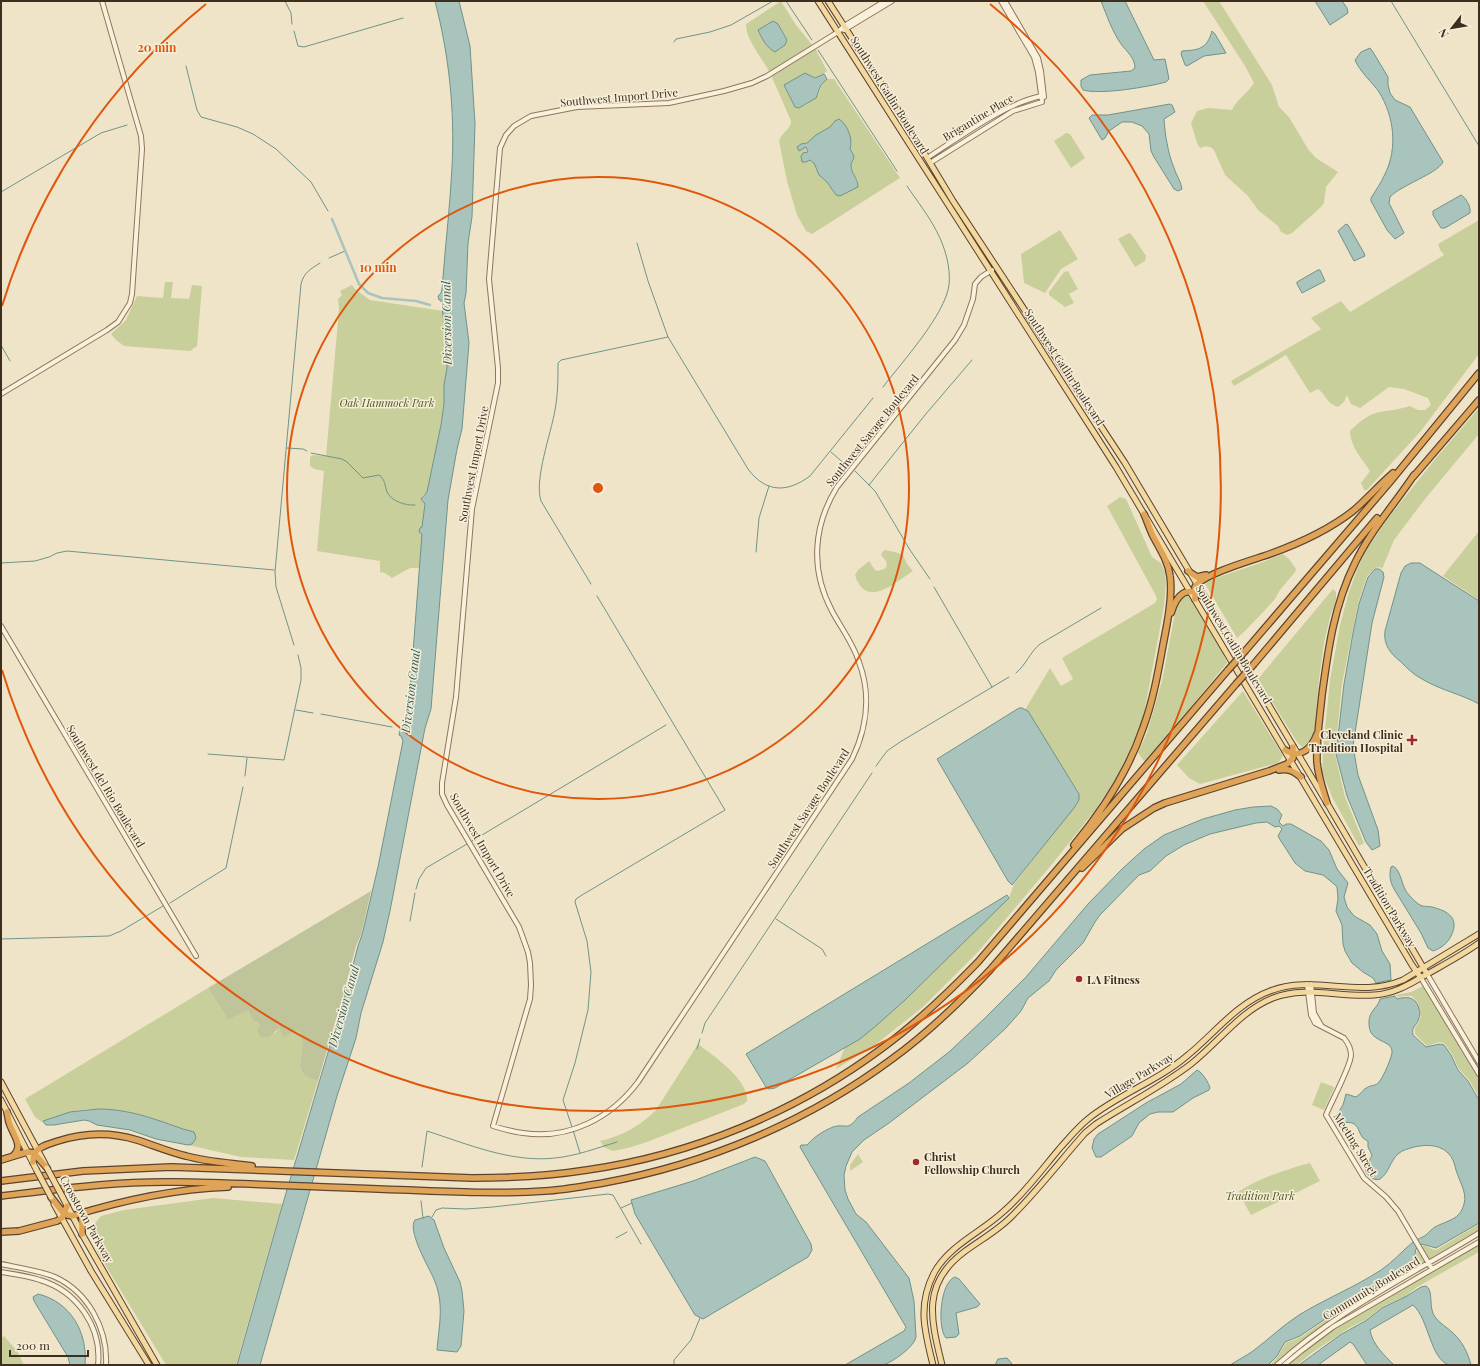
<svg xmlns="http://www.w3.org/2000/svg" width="1480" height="1366" font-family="'Playfair Display',serif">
  <rect width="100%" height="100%" fill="#f0e4c8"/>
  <path fill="#c9cf9b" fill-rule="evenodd" d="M781,1L796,25L813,46L770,73C763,59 745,39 746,24ZM778,24L786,37L773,51L761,37Z
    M1203,1H1219L1272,85L1279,107L1289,117L1308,149L1316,158L1338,172L1326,187L1324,203L1321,207L1292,233L1287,235L1281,232L1278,226L1258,210L1248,196L1225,175L1214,150C1209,145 1206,146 1200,148L1197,143L1191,123L1197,111L1208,108L1232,110C1237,99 1248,93 1254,83L1245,66Z
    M815,48L827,71L820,77L815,78L805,73L784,85L795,107L800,108C805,105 813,101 817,96C822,90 819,86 827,79H834L900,178L812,234L806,231L797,215L787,181L779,141C782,131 791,130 791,121L771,75ZM830,127C840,132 855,136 850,149L854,156C849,168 852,171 858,181L836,195L827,182L819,175L814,163L810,160L805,147L799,150L801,144C809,143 822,132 830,127Z
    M1066,133L1070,134L1085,158L1071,168L1054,141Z
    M1479,220V354L1420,432L1367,490H1364L1361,483L1370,471C1362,459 1350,446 1350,431C1357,424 1366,416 1376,413C1387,410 1399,410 1410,406L1418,410H1425L1431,405L1428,398L1404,389L1389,387L1360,408L1351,404L1347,395L1344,402L1338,407C1326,403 1327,396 1318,389L1310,393L1286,355L1234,386L1231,381L1321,329L1311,318L1341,301L1350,312L1444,255L1440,250L1438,244Z
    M1060,230L1078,259L1061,269L1045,293L1024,283L1021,254Z
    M1129,233L1132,235L1146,256L1145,261L1135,267L1118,239Z
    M1068,271L1078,289L1069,294L1074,303L1065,307L1049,295V292L1064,272Z
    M165,282H173L171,298L189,299L192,285L202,286L197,346L190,351L124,346L116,340L111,334L126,320L137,296L163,298Z
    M352,285L355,289L370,300L443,311L447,346V368L444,385V404L441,425L427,492L422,496V500L425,504L422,527L420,528L419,532L422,534L420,568H410L392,578L385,573L380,572V561L317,551L324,471L314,469L310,466V457L313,455L326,456L339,309L338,299L342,295L340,291Z
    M1479,408V434L1425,499L1394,540L1382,569L1380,567L1375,568L1367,576L1358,604L1342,684L1335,754L1345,797L1364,843L1359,846L1332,797L1322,772L1324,738L1330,680L1340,625L1348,595L1358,567L1367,549L1388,518L1437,457Z
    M1120,497L1126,499L1152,557L1161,563L1165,572L1166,583L1164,606L1143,719L1132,745L1117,777L1096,809L1053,863L978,952L923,1007L875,1045L836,1069L845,1047L860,1039L1009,898L1014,884L1079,800V793L1026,710V708L1050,668L1061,686L1073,679L1062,658L1155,603L1157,599L1155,594L1107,506Z
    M1479,531V600L1443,576Z
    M884,550L895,552L903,555L907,564L913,571C897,581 866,611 855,575L858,570L869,561L875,570L878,571L884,569L887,566L886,561L881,555Z
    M1283,554L1289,559L1296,569L1295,572L1280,590L1275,599L1266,609L1245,631L1237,638L1204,582L1260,563Z
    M1333,589L1336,592V600L1330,617L1324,643L1319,679L1314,734L1308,743L1302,747L1297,742L1258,679Z
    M1187,596H1189L1222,651L1227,663L1155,751L1144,761L1138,753L1147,733L1162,681L1176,608L1179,601Z
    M1243,691L1283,756L1278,763L1200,784L1189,778L1177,765Z
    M1423,986L1479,1079V1097L1469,1080L1459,1069L1452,1054L1445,1044L1440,1042L1427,1046L1415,1034V1028L1421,1017L1418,1003L1412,996H1404L1398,997L1396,995L1411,992Z
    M208,988L228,1020L248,1011L253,1021L258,1022L260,1026L275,1033L279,1028L299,1032C311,1052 284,1073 318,1081L294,1160L241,1157L188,1145L192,1144L194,1132C180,1129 168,1123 155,1119C119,1107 78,1103 44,1123L46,1125L35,1117L25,1099Z
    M698,1044C714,1056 749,1080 747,1101L744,1104L647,1142L628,1148L613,1151L610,1150L604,1147L600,1141C622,1136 640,1126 656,1110Z
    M1321,1082L1334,1087V1088L1324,1110L1312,1105Z
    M858,1154L863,1162L850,1171V1165Z
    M1310,1163L1320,1181L1251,1215L1238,1192C1260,1178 1284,1170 1310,1163Z
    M213,1198L282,1204L236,1365H166L98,1253L92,1235L91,1228L101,1216L124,1210Z
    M1479,1224V1231L1429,1260L1421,1247L1424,1245L1432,1249L1436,1250Z
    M1479,1244V1252L1417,1287L1406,1296L1382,1307L1367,1319L1349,1328L1313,1352L1297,1365H1286L1331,1330Z
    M1418,1248L1427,1262C1373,1293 1318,1322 1273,1365H1270L1278,1356L1286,1343L1301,1337L1358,1298L1373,1291L1409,1269L1414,1263L1417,1251Z
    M4,1336L17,1351L24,1365H1V1338Z"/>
  <path fill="#bfc49a" d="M371,891L361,935L356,946L344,992L318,1081C284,1073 311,1052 299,1032L294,1031L284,1037L279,1028L269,1037H262L259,1035L257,1029L260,1026L258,1022L253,1021L248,1011L228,1020L208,988Z"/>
  <path fill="#a9c4bc" stroke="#6f938a" d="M435,1H459L470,46L475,124L472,217L468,243L466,293L464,303L469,343L462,429L457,449L448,500L431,709L425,728L390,911L383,942L361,1013L356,1038L337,1096L260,1365H237L281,1210L346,992L358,946L362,935L378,867L403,741L401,736L399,735C400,727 404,727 406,721C408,716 408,710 409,705L422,534L419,532L420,528L422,527L425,504L421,499L427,492L441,425L444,404V385L447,368V346L441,300H439L438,296L441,293L442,289C445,248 450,208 452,167C455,111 449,55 435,1Z
    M1101,1H1125L1154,60L1165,59L1169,79L1166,82C1148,87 1100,95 1083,90L1081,86V80L1090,75L1131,71L1135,68C1135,58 1127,52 1121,44C1112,31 1107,16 1101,1Z
    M1315,1H1342L1347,8L1348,13L1330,25Z
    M773,21L778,24L787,40L785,45L775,52C767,48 762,39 758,30Z
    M1212,31L1215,34L1226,53L1204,56L1187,66L1185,65L1181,54L1182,51C1199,50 1207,49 1212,31Z
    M1370,48L1373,52L1388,77V85L1390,93L1395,100L1410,107L1443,162C1437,174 1401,185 1390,197L1389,203L1404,233L1395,239L1387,230L1371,201V198C1376,190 1381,183 1385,174C1398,148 1394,116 1379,92C1372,82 1360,72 1355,60L1361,52Z
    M805,73L815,78L824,74L827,79L821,85L816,98L799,108L795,107L784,85Z
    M1170,104L1172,105L1175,112L1164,119C1165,135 1168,153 1174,168C1176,175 1181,181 1182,189L1178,191L1174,189L1154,157L1151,151L1149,134L1142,126L1132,122H1122L1109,131L1105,138L1102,140L1089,118L1092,115H1108Z
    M839,119C848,125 853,139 850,149L854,156C854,160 851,162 851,165C851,174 858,178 858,187L840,196L836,195L827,182L819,175L814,163L810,160L806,162H802L801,156L803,153L808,152L806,147L799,151L797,147L801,144L807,143L816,135L830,127L835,121Z
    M1461,195C1466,198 1471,206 1470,213L1445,228H1441L1433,215V211Z
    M1346,224L1348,225L1364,253L1365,256L1354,261L1338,231Z
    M1318,270H1320L1325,281L1302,293L1297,284V282Z
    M1411,563H1420L1423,565L1479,601V704C1461,694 1440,690 1422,679C1414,675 1407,668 1401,662C1391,654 1383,645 1385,631L1401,573L1405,566Z
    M1375,569H1379L1383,572L1384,577L1372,623L1353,746L1358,775L1378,830L1380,846L1372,850L1366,842L1347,796L1336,754L1344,684L1353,633L1359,604L1368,577Z
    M1019,708H1022L1028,711L1079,794V800L1074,808L1012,885L1008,881L937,759Z
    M1271,806L1277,809L1282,815L1279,822L1283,826L1286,824H1291L1321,841L1329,850L1337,869L1348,883L1344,897L1347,907L1354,916L1370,925L1377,934L1382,951L1390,964L1391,980L1376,983L1373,978L1363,972L1352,963L1345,951L1343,944L1342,925L1336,911L1338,899L1337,887L1334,884L1323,875L1305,871L1295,863L1279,838L1278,836L1282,829L1279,826L1275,827L1267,822L1256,823L1210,834L1184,845L1166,856L1150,871L1139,875L1100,915L1095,922L1083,943L1056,970L1049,981L1028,998L1021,1011L1006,1028L968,1063L889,1123L864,1140L852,1152L846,1166L844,1175L845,1190L848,1199L856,1214L866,1222L909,1278L914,1301L916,1337C914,1347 893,1362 883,1365C875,1366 854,1365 845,1365L904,1331L906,1327L800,1147L801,1145H807C814,1137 823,1131 833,1127C846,1123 847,1132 858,1117L909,1083L949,1052L985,1018L1026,977L1088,904L1122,869L1144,849L1164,835L1203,819L1235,810L1253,807Z
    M1393,866C1402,871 1401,887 1409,895C1412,898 1416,903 1420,905C1423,907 1428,906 1432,907C1448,911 1460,918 1451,936C1448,943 1440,949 1433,951L1428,948L1421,933L1394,889C1390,882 1389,875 1391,867Z
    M1007,895L1009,898L905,1000L877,1025L860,1039L775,1088L769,1089L766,1087L746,1054Z
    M1395,996L1397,999C1408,996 1416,997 1419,1009C1420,1012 1420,1016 1419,1018C1417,1025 1411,1027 1413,1035L1426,1047L1440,1044L1444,1045L1451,1055L1458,1070L1468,1081L1479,1100V1223L1436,1248L1422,1244L1416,1249L1413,1263L1408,1268L1373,1290L1358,1297L1300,1336L1285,1342L1277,1356L1268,1365H1230C1238,1360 1246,1356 1253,1351C1269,1339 1282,1326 1299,1315C1325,1299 1355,1287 1381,1270C1393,1262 1402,1251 1413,1242C1417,1239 1422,1238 1426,1235C1429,1232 1432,1229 1435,1227C1448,1220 1460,1220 1464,1204C1468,1192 1457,1178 1455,1166C1450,1146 1432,1143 1414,1147C1408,1149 1402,1150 1398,1154C1390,1161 1389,1173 1380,1179C1377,1180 1375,1180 1372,1178C1359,1169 1369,1164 1372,1155L1368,1147V1141C1367,1140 1365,1140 1363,1138C1359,1134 1359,1125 1352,1123C1345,1121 1340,1126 1336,1116L1343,1105L1346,1094L1356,1097C1361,1094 1363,1089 1368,1087C1372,1085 1376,1086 1379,1082C1383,1078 1393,1055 1392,1051C1392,1049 1390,1046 1389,1045C1380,1039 1369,1038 1369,1024C1368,1011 1378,1008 1380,999Z
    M1197,1070C1202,1072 1209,1083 1210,1088L1209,1090L1193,1098L1173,1112H1158L1150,1114L1139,1123L1132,1136L1101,1157H1096L1092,1148L1094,1139L1098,1134L1146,1103L1181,1084Z
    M98,1109C117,1109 136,1113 154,1119C168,1123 180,1129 194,1132L196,1137L195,1140L192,1144L188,1145L156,1139L130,1130L97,1125L89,1121L84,1120L54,1125H46L43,1121L70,1112Z
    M755,1157L765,1161L811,1244L812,1250L808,1257L703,1319L695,1315L635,1214L631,1200L693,1181Z
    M429,1216L434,1220L444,1248L460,1282L462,1291L464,1311L461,1346L457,1352L437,1350C439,1324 445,1303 433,1277C428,1266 407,1230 415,1220Z
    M955,1277L959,1279L980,1304L977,1307L956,1313L959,1334L956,1337L946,1338C937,1328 940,1282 955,1277Z
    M1426,1286C1434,1290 1428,1308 1435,1317C1440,1324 1447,1327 1453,1333C1462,1341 1468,1353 1471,1365C1465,1365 1455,1366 1449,1365C1430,1359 1429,1319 1413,1305L1370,1330C1372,1344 1385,1356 1394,1365H1367L1353,1344L1350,1342L1318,1365H1299L1340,1335L1367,1320L1382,1308L1407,1296L1421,1287Z
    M38,1294C71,1302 88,1333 85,1365H70L68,1357L34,1301L33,1297Z
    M1007,1358L1013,1365H995L998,1359Z"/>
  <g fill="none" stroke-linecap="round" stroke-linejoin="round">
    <path stroke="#6f938a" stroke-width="1" d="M285,1L291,13L292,24
      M786,1L812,40
      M1391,1L1479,146
      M294,31L298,46L304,47L403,18
      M674,42L676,39L710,32L731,25L773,1
      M818,50L897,171
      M186,66L197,110L201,117L237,127L253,134L276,149L311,182L328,211
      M1,192L101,133L127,125
      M637,243L648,281L668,337L748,469C766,493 787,493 810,476L873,398
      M329,258L345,251
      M1,345L10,361
      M883,387C902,362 945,315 949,285C951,268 945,247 937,232C929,216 917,201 907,186
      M287,448L303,449L307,451
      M831,452L847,466
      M311,453L342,459L347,462L363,478L379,475C385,479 385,486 387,492C391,501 406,506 415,505
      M855,471L875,491L910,550L930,579
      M869,485L925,415L972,360
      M756,552L759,518L769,486
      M1,563L35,561L49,557L57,553L67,551L274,570
      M591,584L541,501C534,479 551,434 555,410C558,394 558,379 558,363L561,360L668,337
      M934,587L992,687
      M294,645L276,587L275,572L301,284C304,272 311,269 320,263
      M1016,673C1026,665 1030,652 1040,644L1101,608
      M296,710L313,713
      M321,714L392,727
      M208,754L284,760L301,680V668L298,655
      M876,766L887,751L900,742L1009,677
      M245,776L247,758
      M472,841L666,725
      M416,889L419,879L426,868L467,844
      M170,903L226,868L243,787
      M776,919L822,949L826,956
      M410,921L415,893
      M1,939L109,936L121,931L163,906
      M702,1033L705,1023L872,773
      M697,1049L700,1039
      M572,1127L563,1100L575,1063L588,1010L591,972L587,941L575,902L576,899L582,895L725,810L597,596
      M573,1130L580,1153
      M422,1167L427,1131C467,1144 512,1163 555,1158C576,1156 597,1148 617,1142
      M421,1201L423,1218
      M621,1208L632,1203
      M432,1217L436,1210L442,1208L466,1209L493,1207L608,1194L613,1195L641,1244
      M616,1238L627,1232
      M674,1365V1360L691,1340L700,1318"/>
    <path stroke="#a9c4bc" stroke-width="2.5" d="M332,219L359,284L368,293L382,298L416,301L430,305"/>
    <defs>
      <path id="minor" d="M885,1L844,26L838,32L767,76L752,83L724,91L669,103L577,107L531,116L514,126L506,135L500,148L489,279L498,368V383L472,509L456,697L442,783V794L447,805L519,927L528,952L530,963L531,985L530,999L493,1126C503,1129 513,1132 523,1133C569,1140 611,1118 638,1082L852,759C867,728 871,694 859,662C853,643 841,628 832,611C810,570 813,526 837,487L955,340L964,325L973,299L975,284L981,277L992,270
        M1005,1L1038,58L1041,71L1044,97
        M844,30L892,1
        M927,158C960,137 1004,104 1041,96
        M930,163L1013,111L1042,102L1038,72L1034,57L1001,1
        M1,394L107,330L118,322L130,303L132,294L142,149L141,136L102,1
        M1,626L196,956
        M1427,974L1479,1062
        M1421,978L1479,1074
        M1307,984L1311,1015L1315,1023L1344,1038C1348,1043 1351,1048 1351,1055C1351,1066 1331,1102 1326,1115L1364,1178L1386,1197L1398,1211L1432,1269
        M1311,984L1314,1013L1321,1025
        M1,1264C19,1268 38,1270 55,1277C88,1292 108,1329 106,1365
        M1,1272C14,1274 28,1276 40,1280C77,1291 102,1327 98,1365
        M1277,1365C1336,1311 1411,1275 1479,1233
        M1284,1365L1301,1351L1333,1327L1479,1242"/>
      <path id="major" d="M818,1L1116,467L1412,965L1421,978
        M828,1L905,121L953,201L1125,463L1327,803L1427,974
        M1,1082L45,1164
        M1,1100L36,1169
        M62,1196L82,1234L157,1365
        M54,1204L91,1271L149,1365
        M933,1365C925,1332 917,1306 934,1273C949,1245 982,1232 1004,1211C1024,1194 1043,1168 1060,1148C1069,1138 1078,1127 1088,1119C1119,1094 1158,1081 1188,1055C1214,1034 1237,1003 1270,991C1315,974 1358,999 1403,980L1479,934
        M942,1365C931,1320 921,1284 964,1252C980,1240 999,1230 1013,1215C1039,1189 1061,1160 1085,1133L1096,1124C1127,1104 1161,1087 1191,1064C1218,1043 1240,1011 1273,998C1306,985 1340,998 1374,995C1392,994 1407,986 1422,977C1441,966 1461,956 1479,943"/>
      <path id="highway" d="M1413,477L1479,400
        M1188,571L1197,577L1206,575
        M1195,599V587C1201,575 1249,561 1264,556C1296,545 1326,532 1353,511C1367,499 1379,485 1393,473
        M1171,613C1177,594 1187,584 1205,598
        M1246,650L1390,482L1479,373
        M1254,664L1377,518
        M1285,750C1300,760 1312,748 1317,734
        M1279,770C1288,768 1293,771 1301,777
        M1327,803C1323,790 1318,776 1317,762C1316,741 1320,716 1322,695C1328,650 1334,605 1355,563C1371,530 1394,505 1414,475
        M1074,845C1103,810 1128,772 1143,728C1153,701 1158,673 1163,645C1167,625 1173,596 1170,576C1168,560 1159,548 1152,534C1149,527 1147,521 1144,514
        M1082,868L1122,829L1154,808L1165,803L1269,771L1287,764L1293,758V747
        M7,1112C8,1116 8,1121 10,1125C14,1136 24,1146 13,1156
        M1,1160L27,1152L34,1153L47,1168
        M33,1162L34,1153C40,1146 49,1144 58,1141C83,1133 111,1132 137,1140C153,1145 169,1152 186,1156C208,1162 230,1163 252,1166
        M1,1181L83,1171L171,1167L472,1178C511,1178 549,1176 587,1170C692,1155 796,1112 881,1049C917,1023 948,993 978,962L1228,670
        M1,1196C59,1189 117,1181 175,1182C253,1183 330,1188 408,1190C454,1192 500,1194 545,1191C565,1190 584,1186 603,1183C707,1164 807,1122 892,1059C928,1033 960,1002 990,970L1236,684
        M51,1197L64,1214L72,1216C123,1200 175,1189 228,1187
        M1,1232L19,1231L57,1221L62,1218L67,1206
        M82,1234V1219L86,1212"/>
    </defs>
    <use href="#minor" stroke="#8d765c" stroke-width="6"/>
    <use href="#major" stroke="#5b4430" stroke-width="7"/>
    <use href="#highway" stroke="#5b4430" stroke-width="8"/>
    <use href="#minor" stroke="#faf1dc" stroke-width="4"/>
    <use href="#major" stroke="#f3d9a0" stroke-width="5"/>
    <use href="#highway" stroke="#e0a458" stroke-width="5.5"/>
    <defs>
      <path id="major-bridge" d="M47,1168L62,1196
        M36,1169L51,1197"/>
      <path id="highway-bridge" d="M1228,670L1246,650
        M1236,684L1254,664"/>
    </defs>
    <use href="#major-bridge" stroke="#5b4430" stroke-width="7" stroke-linecap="butt"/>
    <use href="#highway-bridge" stroke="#5b4430" stroke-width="8" stroke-linecap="butt"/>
    <use href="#major-bridge" stroke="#f3d9a0" stroke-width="5"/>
    <use href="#highway-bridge" stroke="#e0a458" stroke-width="5.5"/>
  </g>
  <g fill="none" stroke="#df570d" stroke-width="2">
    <circle cx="598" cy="488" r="311"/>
    <path d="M2 306A623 623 0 0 1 206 4M990 4A623 623 0 1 1 2 670"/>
  </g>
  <g fill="#9e2a2b" stroke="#f7eed8" stroke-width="1.5">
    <path d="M1410 734h4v4h4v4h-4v4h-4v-4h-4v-4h4z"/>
    <circle cx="1079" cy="979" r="4"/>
    <circle cx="916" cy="1162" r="4"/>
  </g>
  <g text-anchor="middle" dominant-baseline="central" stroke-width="3" stroke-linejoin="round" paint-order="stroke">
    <g font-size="11" fill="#3d2e20" stroke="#f7eed8">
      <text transform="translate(890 95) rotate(58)">Southwest Gatlin Boulevard</text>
      <text transform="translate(619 97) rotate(-5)">Southwest Import Drive</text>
      <text transform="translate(978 117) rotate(-31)">Brigantine Place</text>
      <text transform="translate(1065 367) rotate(57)">Southwest Gatlin Boulevard</text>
      <text transform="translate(872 430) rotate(-51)">Southwest Savage Boulevard</text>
      <text transform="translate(473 464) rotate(-79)">Southwest Import Drive</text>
      <text transform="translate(1234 644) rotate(59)">Southwest Gatlin Boulevard</text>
      <text transform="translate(106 786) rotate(59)">Southwest del Rio Boulevard</text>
      <text transform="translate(808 808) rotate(-57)">Southwest Savage Boulevard</text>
      <text transform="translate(483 845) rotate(60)">Southwest Import Drive</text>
      <text transform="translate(1390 907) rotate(59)">Tradition Parkway</text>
      <text transform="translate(1139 1075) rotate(-31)">Village Parkway</text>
      <text transform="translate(1356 1144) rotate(58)">Meeting Street</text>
      <text transform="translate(87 1219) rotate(61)">Crosstown Parkway</text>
      <text transform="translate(1371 1288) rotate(-31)">Community Boulevard</text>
    </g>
    <g font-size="11" font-style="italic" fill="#4d5a26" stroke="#f7eed8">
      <text x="387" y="402">Oak Hammock Park</text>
      <text x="1260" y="1195">Tradition Park</text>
    </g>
    <g font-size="11" font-weight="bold" fill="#3d2e20" stroke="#f7eed8" text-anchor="start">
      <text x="1403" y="734" text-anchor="end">Cleveland Clinic<tspan x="1403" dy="13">Tradition Hospital</tspan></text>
      <text x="1087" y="979">LA Fitness</text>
      <text x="924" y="1156">Christ<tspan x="924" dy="13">Fellowship Church</tspan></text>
    </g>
    <g font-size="12" font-style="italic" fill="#2f5d5a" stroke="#f7eed8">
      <text transform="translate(446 323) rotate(-91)">Diversion Canal</text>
      <text transform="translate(410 691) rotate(-83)">Diversion Canal</text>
      <text transform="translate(343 1006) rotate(-74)">Diversion Canal</text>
    </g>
  </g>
  <circle cx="598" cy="488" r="6" fill="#df570d" stroke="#f7eed8" stroke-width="2"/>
  <g font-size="12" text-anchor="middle" font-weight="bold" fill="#df570d" stroke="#f7eed8" stroke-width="3" stroke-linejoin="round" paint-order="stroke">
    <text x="157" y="52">20 min</text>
    <text x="378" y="272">10 min</text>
  </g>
  <rect width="1480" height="1366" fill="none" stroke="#3d2e20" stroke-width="4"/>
  <g transform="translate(1452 28) rotate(239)" stroke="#f7eed8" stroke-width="3" paint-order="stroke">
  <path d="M0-3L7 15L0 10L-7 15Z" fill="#3d2e20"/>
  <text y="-6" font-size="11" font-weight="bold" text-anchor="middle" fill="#3d2e20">N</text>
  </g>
  <path d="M10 1350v6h78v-6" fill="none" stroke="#3d2e20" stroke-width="2"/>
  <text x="16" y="1350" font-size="12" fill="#3d2e20" stroke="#f7eed8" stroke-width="3" paint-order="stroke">200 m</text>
</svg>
